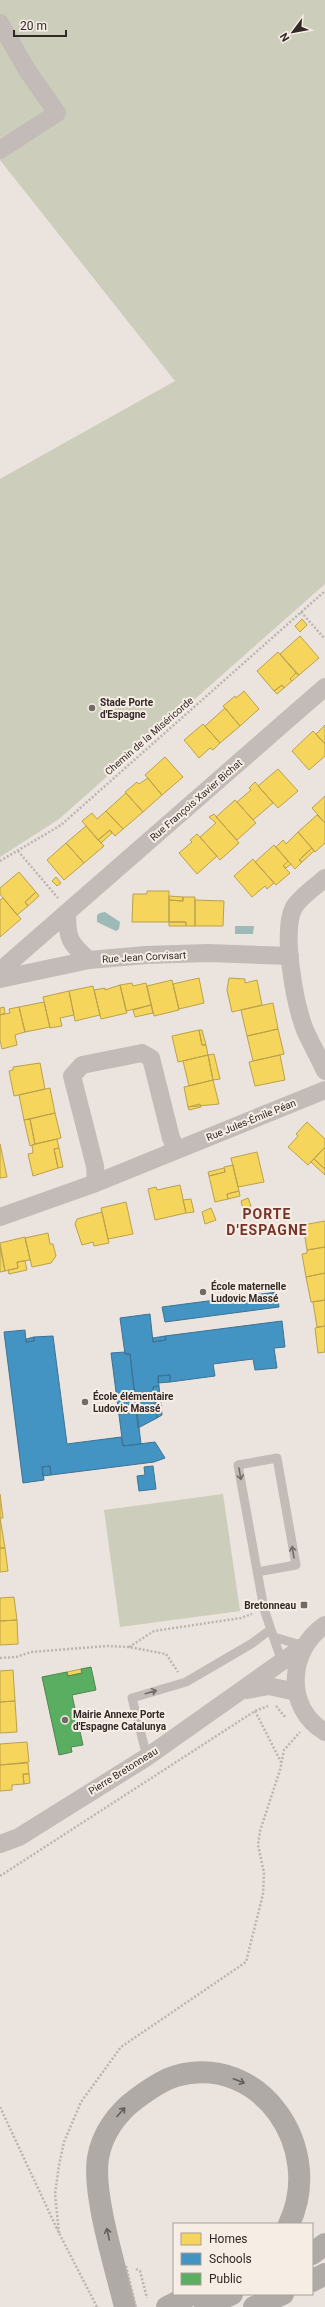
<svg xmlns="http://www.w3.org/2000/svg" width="325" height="2307" font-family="Roboto,sans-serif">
  <rect width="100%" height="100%" fill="#eae3de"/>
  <path fill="#cccdba" d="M0,0H325V584L59,819L0,857V479L175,381L0,160Z
    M223,1494L240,1611L120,1627L104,1510Z"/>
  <path fill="#9dbab6" d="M105,912L120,922L119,929L116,931L97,922V915L100,913Z
    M235,926H254L253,934H235Z"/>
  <path fill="#f6d55c" stroke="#bba14c" d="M302,619L307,625L300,632L295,626Z
    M300,636L319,658L299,675L280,654Z
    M278,652L296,673L290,679L292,681L284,688L282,685L274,691L257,671Z
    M296,673L299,675L292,681L290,679Z
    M282,685L284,688L277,694L274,691Z
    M244,691L259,709L240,726L223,706L235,696L236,698Z
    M225,708L240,726L220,743L205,726Z
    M203,724L220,743L213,750L210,748L199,758L184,740Z
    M325,725V744L316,734Z
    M313,731L325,744V756L309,770L292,751Z
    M165,757L183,777L162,795L145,775Z
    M278,769L298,791L278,808L258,786Z
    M148,778L162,795L143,812L125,792L137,782L139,784Z
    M255,782L273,803L253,820L237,802L251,790L249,788Z
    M126,793L143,812L123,829L106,811Z
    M325,796V823L312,808Z
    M235,800L256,823L237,840L216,817Z
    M106,811L123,829L115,836L110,830L98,840L82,821L92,813L97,819Z
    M214,814L239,843L220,860L200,837L216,823L209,817Z
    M317,815L325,823V843L315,852L298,832Z
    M86,826L104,846L84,863L66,843Z
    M110,830L112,833L101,843L98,840Z
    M298,832L312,848L299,860L302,862L295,869L276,847L283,840L286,844Z
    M197,834L217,856L197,874L179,853L192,842L190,840Z
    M66,843L84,863L64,880L47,860Z
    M274,845L288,861L283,866L290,873L276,885L255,862Z
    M312,848L314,851L302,862L299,860Z
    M253,859L274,883L267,889L265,886L252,897L234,876Z
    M288,861L291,864L286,868L283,866Z
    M19,872L36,892L25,902L28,906L17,915L0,894V888Z
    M56,877L61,883L57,886L52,881Z
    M147,891H169V922H132L133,894H147Z
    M36,892L39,896L28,906L25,902Z
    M169,896L183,897V901L169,900Z
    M183,897H195V926H186V922H169V900L183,901Z
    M3,898L21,919L0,937V900Z
    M195,900L224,901L223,926H195Z
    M169,922H186V926H169Z
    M199,978L204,1003L179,1009L173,984Z
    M229,978L245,979V983L257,980L262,1005L232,1012L227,990Z
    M172,980L179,1010L154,1016L147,986Z
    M132,983L133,986L146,983L151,1005L126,1011L120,985Z
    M120,985L127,1013L101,1019L94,990L105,988V990Z
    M93,986L100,1015L75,1021L69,991Z
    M69,991L74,1015L60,1018L62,1026L50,1028L43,997Z
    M44,1002L50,1027L25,1032L19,1007Z
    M273,1003L278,1029L247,1036L241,1010Z
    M151,1005L153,1013L135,1017L133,1010Z
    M4,1007L5,1013L0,1015V1008Z
    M19,1007L25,1032L15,1035L17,1045L2,1049L0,1040V1015L10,1013L9,1009Z
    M278,1029L284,1054L253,1061L247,1036Z
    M199,1030L202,1045H206L208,1055L178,1062L172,1036Z
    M199,1030H202L206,1045H202Z
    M214,1054L220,1079L213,1080L208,1055Z
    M208,1055L213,1080L189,1086L183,1061Z
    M280,1055L285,1080L255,1086L249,1062Z
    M40,1063L45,1089L14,1096L9,1071L13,1070V1067Z
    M213,1080L219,1104L188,1107L184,1087Z
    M50,1088L55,1113L24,1120L19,1095Z
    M200,1104L201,1107L189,1110L188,1107Z
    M55,1113L61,1138L35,1144L30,1119Z
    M30,1119L35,1144L30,1146L24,1120Z
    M307,1122L325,1139V1147L308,1165L288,1147L298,1136L296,1134Z
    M57,1139L59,1148L54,1149L58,1168L33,1176L28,1154L33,1153L32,1145Z
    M0,1144L7,1177L0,1178Z
    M325,1147V1169L314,1159Z
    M59,1148L63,1167L58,1168L54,1149Z
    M257,1152L264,1182L238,1187L231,1158Z
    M314,1159L325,1169V1175L311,1162Z
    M233,1165L239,1191L227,1194L228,1199L215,1202L209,1176L225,1172L224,1167Z
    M224,1168L225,1172L209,1176L208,1172Z
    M180,1185L186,1213L155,1220L148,1189L156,1187L157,1190Z
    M239,1191L240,1196L228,1199L227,1194Z
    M248,1198L251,1206L243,1209L241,1201Z
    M191,1199L194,1212L186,1213L183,1200Z
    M126,1202L133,1234L108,1239L101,1208Z
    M211,1208L216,1220L205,1224L202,1212Z
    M102,1212L109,1243L94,1246L93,1242L82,1245L75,1224L77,1219Z
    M325,1221V1247L307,1250L303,1225Z
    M48,1233L50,1244H53L56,1256L51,1263L32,1267L25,1238Z
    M25,1237L30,1260L17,1262L18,1268L5,1271L0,1243Z
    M0,1247L5,1271L0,1272Z
    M325,1247V1273L306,1277L302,1254L307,1253V1250Z
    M25,1261L27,1270L9,1274L8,1270L18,1268L17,1262Z
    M325,1273V1300L311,1302L306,1277Z
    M325,1300V1326L317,1327L313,1302Z
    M325,1326V1352L318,1353L315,1328Z
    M0,1494L3,1518H0Z
    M0,1518L5,1548H0Z
    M0,1548H5L8,1571L0,1572Z
    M14,1597L17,1620L0,1621V1598Z
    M17,1620L18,1644L0,1645V1621Z
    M81,1669L82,1673L68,1676L67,1672Z
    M13,1670L15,1701L0,1702V1671Z
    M15,1701L17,1732L0,1733V1702Z
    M27,1742L29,1762L0,1765V1744Z
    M28,1763L29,1774H23L24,1784L12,1785V1790L0,1791V1765Z
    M23,1774H29L30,1783L24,1784Z"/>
  <path fill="#4393c3" stroke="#3e7394" d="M277,1292L279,1307L165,1322L162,1307Z
    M150,1314L153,1342L166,1340L165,1336L282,1321L285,1347L274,1348L277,1368L255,1370L253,1359L213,1364L215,1376L170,1382V1375L158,1376L159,1386L153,1387L157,1418L138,1428L130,1354H125L120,1318Z
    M25,1330L26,1342L34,1341V1337L53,1336L67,1444L121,1437L123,1446L155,1442L165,1458L154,1462L51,1475L50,1466L42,1467L44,1480L23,1483L4,1332Z
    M165,1336L166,1340L153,1342V1338Z
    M34,1337V1341L26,1342V1339Z
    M125,1352V1354H130L141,1444L123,1446L111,1353Z
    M170,1375V1382L158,1383V1376Z
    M159,1386L162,1415L157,1418L153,1387Z
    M50,1466L51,1475L43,1476L42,1467Z
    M153,1466L156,1489L139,1491L137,1476L145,1475L144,1467Z"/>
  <path fill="#5aae61" stroke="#4e8650" d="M91,1667L96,1690L72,1695L83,1745L71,1747L72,1752L59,1755L42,1677L67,1672L68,1676L82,1673L81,1669Z"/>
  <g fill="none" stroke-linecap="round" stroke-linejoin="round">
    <path stroke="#bbb4b0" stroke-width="2.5" stroke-dasharray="2 2" stroke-linecap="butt" d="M301,612L325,639
      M18,851L58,898
      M0,861L61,825L325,591
      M129,1647L154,1631L241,1618L252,1614
      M0,1658L16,1657L31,1652L107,1646L129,1647L166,1654L178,1672
      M276,1706L286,1718
      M255,1711L281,1762
      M0,1876L255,1711L268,1706
      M0,2107L59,2233L97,2307
      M59,2233L55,2194L59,2165L64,2142L81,2102L121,2047L246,1962L263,1894L264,1873L258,1845L260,1831L280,1770L284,1750L300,1732
      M136,2269L140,2271L147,2298"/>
    <path stroke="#c2bbb7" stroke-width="9" d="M257,1572L296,1565L277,1458L238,1465L264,1609L282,1662
      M274,1637L304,1646
      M147,1757L132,1698L186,1682L251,1644L270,1630"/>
    <path stroke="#c2bbb7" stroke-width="18" d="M0,23L27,70L57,113L0,150
      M325,878C316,886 300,897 294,907C281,932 295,1004 305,1030C311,1044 319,1057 325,1071
      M67,912C67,938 69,943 89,960
      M0,971L325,687
      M0,979L89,960L146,955L208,953L290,956
      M96,1183L95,1166L72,1076L82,1065L142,1053L151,1058L171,1138L176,1149
      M0,1217L96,1183L325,1090
      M325,1625C288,1650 284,1708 325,1732
      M247,1690L269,1686L296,1692
      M0,1844L19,1837L147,1757L304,1646"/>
    <path stroke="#b0aaa7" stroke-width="22" d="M312,2254L325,2244
      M312,2281L325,2274
      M125,2307C116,2269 92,2194 98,2158C102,2134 117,2113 136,2099C148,2090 162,2080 176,2076C261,2052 325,2149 289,2224
      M167,2307L193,2294
      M205,2307L232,2294
      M254,2307L283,2294"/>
    <path stroke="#bbb4b0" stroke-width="2.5" stroke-dasharray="2 2" stroke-linecap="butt" d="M126,2266L136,2307"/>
  </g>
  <defs><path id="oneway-shaft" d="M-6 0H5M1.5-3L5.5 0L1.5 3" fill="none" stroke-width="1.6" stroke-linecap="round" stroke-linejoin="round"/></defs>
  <g stroke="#736b68">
    <use href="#oneway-shaft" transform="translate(240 1474) rotate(80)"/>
    <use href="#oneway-shaft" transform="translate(293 1552) rotate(-100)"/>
    <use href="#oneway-shaft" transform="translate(151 1692) rotate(-16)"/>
  </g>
  <g stroke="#645d5a">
    <use href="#oneway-shaft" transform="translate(239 2081) rotate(21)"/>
    <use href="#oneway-shaft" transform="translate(121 2112) rotate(-48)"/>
    <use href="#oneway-shaft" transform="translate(108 2234) rotate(-103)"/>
  </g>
  <g fill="#726a67" stroke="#f6ede5" stroke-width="1.5">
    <circle cx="92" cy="708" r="4"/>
    <circle cx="203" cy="1292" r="4"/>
    <circle cx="85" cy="1402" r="4"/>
    <rect x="300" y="1601" width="8" height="8" rx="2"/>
    <circle cx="65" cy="1720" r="4"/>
  </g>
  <g text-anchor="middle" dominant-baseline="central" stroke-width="4" stroke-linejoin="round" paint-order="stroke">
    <g font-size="10" font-weight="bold" fill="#322927" stroke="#f6ede5" text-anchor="start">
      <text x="100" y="702">Stade Porte<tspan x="100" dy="12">d'Espagne</tspan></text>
      <text x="211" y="1286">École maternelle<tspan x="211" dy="12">Ludovic Massé</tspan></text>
      <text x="93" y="1396">École élémentaire<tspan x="93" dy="12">Ludovic Massé</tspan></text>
      <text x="296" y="1605" text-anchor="end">Bretonneau</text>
      <text x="73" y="1714">Mairie Annexe Porte<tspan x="73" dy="12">d'Espagne Catalunya</tspan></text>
    </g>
    <g font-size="10" fill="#322927" stroke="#f6ede5">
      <text transform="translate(149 736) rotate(-41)">Chemin de la Miséricorde</text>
      <text transform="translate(196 800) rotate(-41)">Rue François Xavier Bichat</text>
      <text transform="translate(144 957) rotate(-3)">Rue Jean Corvisart</text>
      <text transform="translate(251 1120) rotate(-22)">Rue Jules-Émile Péan</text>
      <text transform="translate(123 1771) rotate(-32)">Pierre Bretonneau</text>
    </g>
    <g font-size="14" font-weight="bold" letter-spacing="1" fill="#783329" stroke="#f6ede5">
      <text x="267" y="1214">PORTE<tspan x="267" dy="16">D'ESPAGNE</tspan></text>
    </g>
  </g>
  <rect x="173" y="2223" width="140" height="72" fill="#f6ede5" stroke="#a89f99"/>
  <rect x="181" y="2233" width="20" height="12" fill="#f6d55c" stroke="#a89f99"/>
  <text x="209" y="2243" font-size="12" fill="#322927">Homes</text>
  <rect x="181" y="2253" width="20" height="12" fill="#4393c3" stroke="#a89f99"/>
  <text x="209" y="2263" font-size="12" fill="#322927">Schools</text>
  <rect x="181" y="2273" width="20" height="12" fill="#5aae61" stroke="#a89f99"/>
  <text x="209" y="2283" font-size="12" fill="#322927">Public</text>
  <g transform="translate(293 32) rotate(238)" stroke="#f6ede5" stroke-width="3" paint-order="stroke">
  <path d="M0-3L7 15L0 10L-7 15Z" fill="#322927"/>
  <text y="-6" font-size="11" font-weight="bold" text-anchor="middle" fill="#322927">N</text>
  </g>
  <path d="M14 30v6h52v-6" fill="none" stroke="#322927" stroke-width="2"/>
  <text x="20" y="30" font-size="12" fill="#322927" stroke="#f6ede5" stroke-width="3" paint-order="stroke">20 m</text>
</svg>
